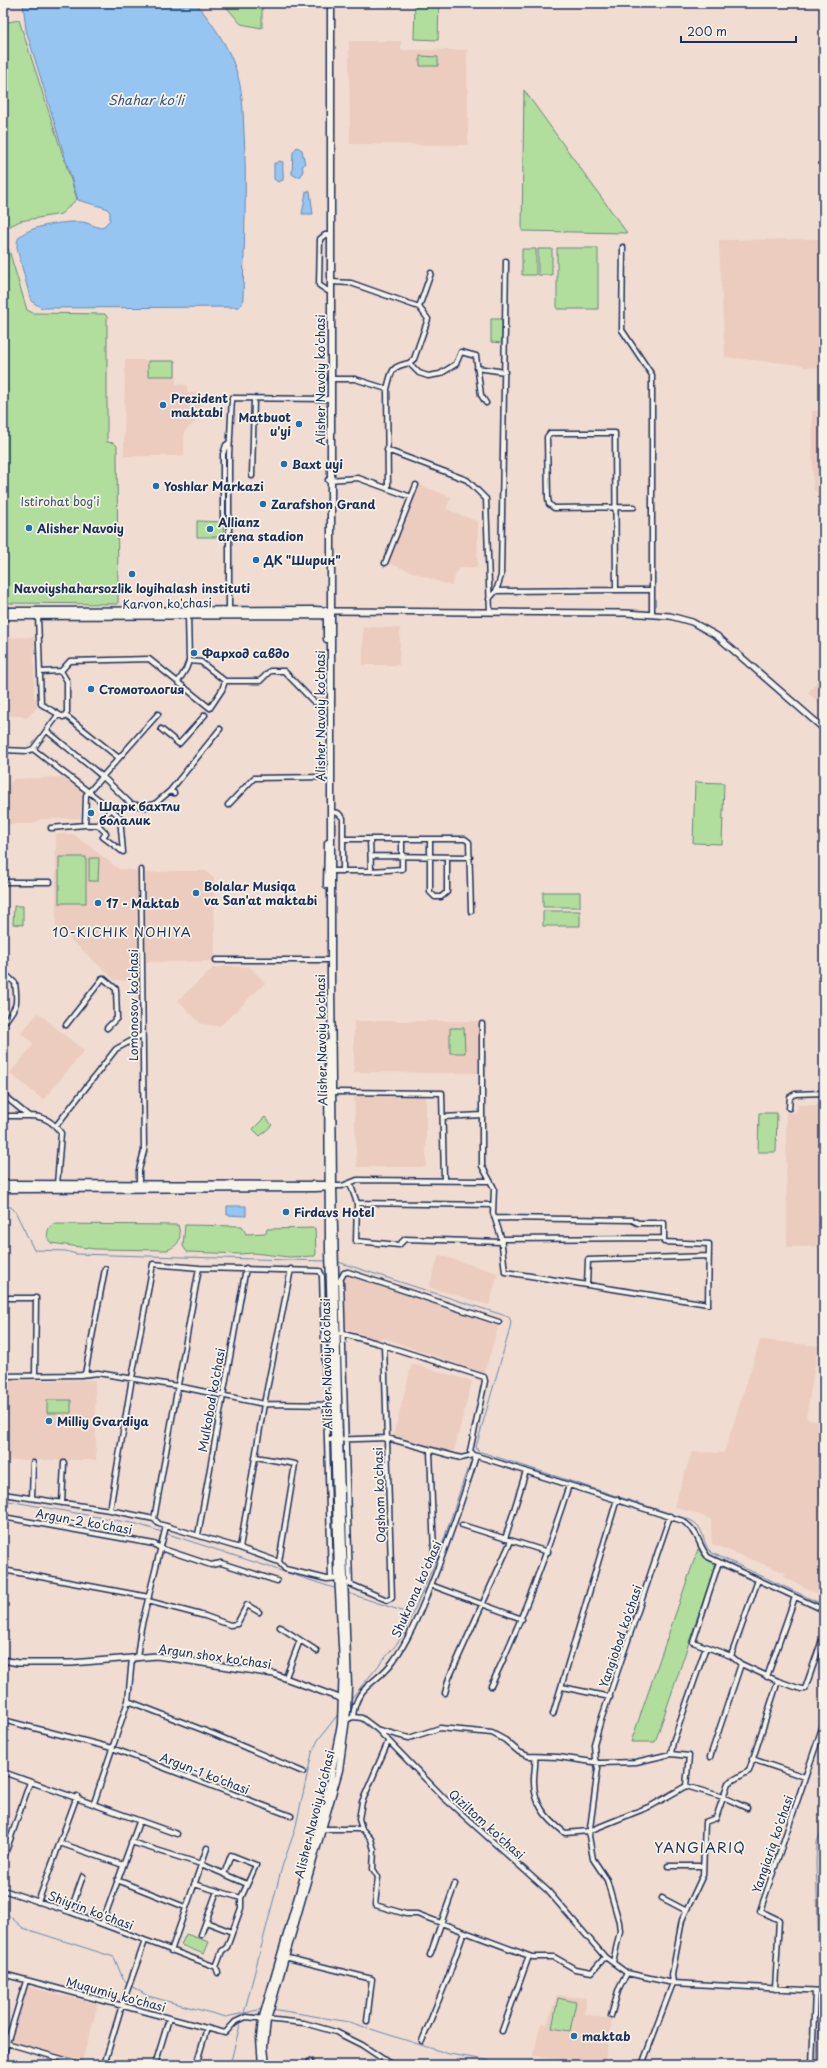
<svg xmlns="http://www.w3.org/2000/svg" width="827" height="2068" font-family="'Playpen Sans',sans-serif">
  <rect width="100%" height="100%" fill="#f0dcd0"/>
  <filter id="ink" filterUnits="userSpaceOnUse"><feTurbulence type="fractalNoise" baseFrequency=".025" numOctaves="2"/><feDisplacementMap in="SourceGraphic" scale="8" xChannelSelector="R" yChannelSelector="G"/><feConvolveMatrix kernelMatrix="1 2 1 2 8 2 1 2 1" color-interpolation-filters="sRGB"/></filter>
  <g filter="url(#ink)">
    <path fill="#ebccbf" d="M349,41H401V50H467L468,145L350,144Z
      M824,239V368L804,367L803,365L725,357L719,240Z
      M125,360H176V384L187,385V393H201V416L184,432V456H124Z
      M812,411H824V501L813,488Z
      M419,485L451,497L446,509L478,522L477,567L458,568L451,586L388,563Z
      M363,627L400,628L399,665H363Z
      M34,637V698H37V708L26,718L21,716H3V638Z
      M824,665V707L808,693L822,675V667Z
      M62,777L82,791L81,818L41,819L32,824H3V792L14,779Z
      M56,834H73L119,869L140,871V982L115,980L70,939V935H56Z
      M177,871H206L214,879L215,961L146,962L145,873Z
      M229,966L250,967L265,983L220,1026L201,1024L178,1000L213,968Z
      M38,1013L84,1051L43,1100L10,1073L34,1044L21,1033Z
      M354,1021H479L478,1073L354,1072Z
      M426,1094V1167H357L354,1095Z
      M798,1105H824V1246L787,1247L786,1113L797,1112Z
      M439,1255L498,1273L489,1305L429,1287Z
      M347,1274L499,1324L484,1373L381,1337L379,1340L346,1329L344,1275Z
      M762,1340L818,1346L806,1418L824,1425V1597L784,1577L786,1573L712,1544L711,1519L674,1506L692,1452L724,1453L760,1341Z
      M412,1364L472,1381L453,1454L393,1437Z
      M95,1380L96,1460H3V1381Z
      M28,1987L98,2004L82,2061L12,2041Z
      M557,1995L586,1998L585,2014L612,2020L604,2065L533,2056L541,2023L547,2025Z"/>
    <path fill="#b1de9c" stroke="#66867d" d="M223,3H262V28L241,24Z
      M415,3H439L438,40L414,39Z
      M19,20L77,199L61,214L20,221L8,227V247L27,310L33,313L105,314L107,317V442L114,443L117,446L118,604L3,603V23Z
      M420,56L438,57V66H420Z
      M524,90L627,233L522,231Z
      M557,248H598V309H557Z
      M522,249H536V275H522Z
      M538,249H552V275H538Z
      M491,319H502V343L491,342Z
      M148,361H175V376H148Z
      M197,521L224,522L223,537H197Z
      M695,782L724,783L722,844L693,843Z
      M59,857H86V903H59Z
      M89,858H99L98,881H89Z
      M543,892H580V907H543Z
      M14,906H23V925L13,924Z
      M543,911H580V926H543Z
      M450,1028H464L465,1053H450Z
      M759,1113H777L776,1152H758Z
      M265,1117L272,1125L260,1136L253,1129Z
      M53,1224L178,1225C182,1238 180,1245 167,1250L95,1249L51,1243C45,1237 47,1228 53,1224Z
      M185,1225L242,1226L246,1234L266,1233L267,1229L315,1228L316,1253L315,1256L289,1257L253,1253L240,1254L187,1252L183,1246Z
      M47,1400H71V1413H47Z
      M698,1549L704,1557L716,1563L655,1742H631Z
      M186,1934L209,1942L204,1954L181,1945Z
      M558,1998L576,2002L570,2031L552,2028Z"/>
    <path fill="#95c5f0" stroke="#6489b6" d="M23,3H196C212,23 228,45 236,70C243,90 243,112 244,133C247,188 244,242 243,297L242,304L239,307L42,308L31,301L17,248C17,245 17,241 18,239C25,226 67,221 81,222C88,222 94,227 102,228L110,220V212L106,208L78,200L26,30Z
      M297,147L302,150L305,164L302,166L303,170L301,176L297,177L292,174L293,152Z
      M279,161L283,162C282,168 284,174 283,180L278,182L274,179V163H277Z
      M310,191L313,214H302L306,192Z
      M227,1206H246V1216L227,1215Z"/>
    <g fill="none" stroke-linecap="round" stroke-linejoin="round">
      <path stroke="#6489b6" stroke-width="1" d="M3,1207H11L15,1211L34,1250L66,1251L76,1254L326,1261
        M338,1262L509,1317L511,1322L509,1332L476,1447L478,1451L690,1520C707,1528 700,1543 712,1553L824,1605
        M3,1500L137,1524L162,1532
        M165,1533L337,1589
        M348,1593L411,1614
        M350,1700L395,1646L403,1635L439,1554L467,1470
        M3,1910L23,1928L114,1957L123,1979L129,1984
        M820,1983L816,1862L817,1842L824,1826
        M131,1986L148,1996L226,2017L263,2009
        M272,2009L349,2022L449,2054L486,2060L498,2065
        M243,2017L282,1867L295,1830L312,1753L318,1740L339,1713
        M230,2065L241,2021
        M817,2065L820,1995"/>
      <defs>
        <path id="minor" d="M623,247L622,330L652,375V614
          M332,282L351,283L419,307L428,319L414,359L409,363L419,373L428,376L440,374L456,364L461,352L476,356L481,395L486,403
          M328,291L319,285L320,239L325,235H328
          M419,307L431,273
          M477,368L505,372
          M331,379H355L387,389C392,371 390,367 409,363
          M387,389L388,489
          M387,450L467,480L486,499L490,612
          M252,476L254,399
          M328,480L358,478L411,497
          M634,507L554,508L549,504L548,498L547,437L550,433H615L616,590H651
          M223,518V454L226,445L230,442
          M385,563L416,485
          M496,591L616,590
          M489,599L496,591L501,576L506,261
          M229,611V455L232,398L331,399
          M38,615L41,704L63,717L65,715L119,758L158,714
          M189,661L201,662L225,681H260L270,671H284L314,702H328
          M61,671L67,681V712L65,715
          M40,672L61,671L70,661L149,659L210,708L222,690L225,681
          M178,682L186,669L189,661L188,614
          M161,729L179,744L205,715
          M47,731L103,777L131,804L146,807L156,803L170,791L174,793
          M33,749L111,809
          M3,750L27,751L33,749L58,715
          M170,791L220,729
          M228,805L254,778L327,777
          M111,809L120,817L123,852L103,837L106,833L98,825Z
          M331,812L338,813L343,818V871
          M85,825H98
          M51,828L85,825L86,795L119,758
          M343,839H370
          M430,839V892L435,897H441L447,892V857
          M371,856L470,857
          M331,871H371L370,839H465L469,842L471,911
          M371,871L402,869V839
          M3,882H50
          M216,960H327
          M3,972L15,983C18,1006 17,1006 3,1024
          M482,1024V1166L494,1188L493,1213L501,1237L505,1272L708,1304L709,1244L664,1242V1223H638L632,1220L495,1218
          M66,1025L103,978L116,989L117,1018L107,1028
          M332,1092L442,1093L444,1180
          M3,1095L29,1116C44,1116 52,1121 61,1133L57,1185
          M789,1108L790,1097L795,1094L824,1093
          M3,1116H28
          M443,1117L482,1115
          M56,1126L116,1049L142,1035
          M350,1183L357,1203L356,1241L399,1245L405,1239L502,1242
          M139,1186V1170L144,1151L141,870
          M333,1186H342L357,1180L488,1181
          M357,1203L493,1205
          M501,1239L664,1238
          M341,1281L350,1584L343,1583
          M339,1282L344,1273L348,1272L499,1322
          M587,1285L588,1260L709,1256
          M3,1298H36L35,1375
          M324,1333L336,1332L377,1343L484,1377L485,1381L470,1451L474,1455L683,1521C701,1534 696,1542 708,1557L824,1610
          M85,1374L105,1269
          M3,1376L81,1375L98,1373L177,1386L264,1404L335,1405
          M326,1406L331,1578
          M327,1440L387,1438L461,1458L474,1455
          M430,1451L434,1553
          M256,1457L295,1464L279,1562
          M3,1494L110,1510L154,1519L159,1524L240,1548L279,1562L285,1569L327,1579L339,1578
          M32,1498L33,1463
          M62,1503L64,1463
          M110,1510L132,1378L153,1264L199,1268L320,1271L322,1276L325,1379
          M3,1517L154,1544L160,1548L211,1565L221,1563L277,1581
          M154,1519L199,1268
          M462,1525L548,1552
          M198,1535L246,1268
          M505,1539L526,1471
          M240,1548L264,1404L291,1269
          M719,1562L693,1642L731,1656L741,1664L778,1681L801,1689H805L824,1634
          M3,1570L149,1597
          M350,1584L387,1600L392,1598L384,1345
          M431,1585L522,1619
          M148,1601L205,1616L230,1625L237,1624L247,1605L259,1612
          M280,1627L317,1651
          M731,1656L758,1580
          M137,1658L141,1628L166,1526
          M286,1677L300,1640
          M767,1677L795,1597
          M491,1686C522,1621 547,1554 569,1485
          M562,1687L610,1697
          M445,1693L449,1678L511,1541
          M128,1701L216,1735L303,1772
          M553,1714L617,1499
          M353,1717C356,1684 378,1684 394,1660C409,1639 419,1614 429,1590C447,1546 462,1501 476,1456
          M3,1720L112,1748L291,1816
          M344,1721L353,1717L362,1718L378,1730L444,1798L548,1891L605,1957L627,1973L673,1983L824,1991
          M379,1730L409,1738L440,1728L492,1733L505,1740L519,1752L528,1756L558,1757L600,1763L636,1762L671,1754L689,1756L686,1786
          M388,1742L362,1802L359,1819L362,1829L371,1839L374,1850L373,1869L378,1877L375,1905L406,1914H417L532,1957H554L575,1969L592,1972L605,1957
          M671,1754L673,1742L706,1647
          M535,1757C536,1765 534,1771 534,1779C533,1804 546,1818 565,1833L589,1831L651,1806L686,1786
          M710,1757L741,1664
          M752,1759L805,1777
          M3,1772L177,1834
          M686,1786L723,1797L747,1808
          M94,1803L128,1701L132,1658
          M320,1829H362
          M131,1842L201,1864L247,1884
          M60,1843L123,1865
          M824,1849V1868
          M3,1860L30,1782
          M668,1866H703
          M117,1880L185,1907
          M194,1884L241,1898
          M3,1890L70,1912L216,1967
          M662,1898L685,1910
          M38,1902L77,1796
          M70,1912L83,1876
          M206,1922L232,1932
          M102,1924L139,1822
          M201,1935L217,1891
          M171,1951L207,1848
          M430,1955L455,1884
          M284,1957L372,1979L367,2021
          M613,1962L620,1931L619,1922L607,1880L593,1859L589,1836L598,1768L595,1759L594,1744L600,1723L670,1516
          M218,1973L216,1967L222,1951L227,1947L241,1908V1898L256,1865L231,1855L224,1874
          M3,1974L225,2033L235,2022L246,2017L304,2023L336,2032L362,2045L392,2065
          M775,1989L779,1920L760,1911L824,1722
          M611,2016L618,1991L627,1973
          M502,2031L529,1956
          M422,2041L449,1975L464,1932
          M3,2042L83,2065
          M3,2056L26,1981
          M104,2065L122,2005L145,1941
          M155,2065L169,2019
          M196,2065L207,2028
          M308,2065L310,2061
          M642,2065L673,1983L672,1975L682,1920L703,1875L705,1822L716,1818L728,1783L749,1771L778,1681
          M812,2065L815,1991"/>
        <path id="tertiary" d="M331,611L626,613L670,616L692,622L717,636L824,729
          M3,1660L18,1663H71L157,1656L274,1674L345,1700"/>
        <path id="secondary" d="M3,611L315,610L331,611
          M327,615V639
          M3,616L325,615
          M327,885L328,843
          M3,1184L331,1185
          M3,1189L316,1188L331,1187
          M262,2065L260,2038L262,2020L326,1801L341,1724L343,1663L338,1574L329,1249L328,1043
          M266,2065L264,2047L267,2020L339,1770L347,1711L348,1686L339,1440L333,1186L331,981V3"/>
      </defs>
      <use href="#minor" stroke="#1b2f5e" stroke-width="7"/>
      <use href="#tertiary" stroke="#1b2f5e" stroke-width="8"/>
      <use href="#secondary" stroke="#1b2f5e" stroke-width="9"/>
      <use href="#minor" stroke="#f7f3e8" stroke-width="4"/>
      <use href="#tertiary" stroke="#f7f3e8" stroke-width="5"/>
      <use href="#secondary" stroke="#f7f3e8" stroke-width="6"/>
    </g>
  </g>
  <g fill="#1f6fb2" stroke="#f7f3e8" stroke-width="1.5">
    <circle cx="163" cy="405" r="4"/>
    <circle cx="299" cy="424" r="4"/>
    <circle cx="284" cy="464" r="4"/>
    <circle cx="156" cy="486" r="4"/>
    <circle cx="263" cy="504" r="4"/>
    <circle cx="29" cy="528" r="4"/>
    <circle cx="210" cy="529" r="4"/>
    <circle cx="256" cy="560" r="4"/>
    <circle cx="132" cy="574" r="4"/>
    <circle cx="194" cy="653" r="4"/>
    <circle cx="91" cy="689" r="4"/>
    <circle cx="91" cy="813" r="4"/>
    <circle cx="196" cy="893" r="4"/>
    <circle cx="98" cy="903" r="4"/>
    <circle cx="286" cy="1212" r="4"/>
    <circle cx="49" cy="1421" r="4"/>
    <circle cx="574" cy="2036" r="4"/>
  </g>
  <g text-anchor="middle" dominant-baseline="central" stroke-width="3.5" stroke-linejoin="round" paint-order="stroke">
    <g font-size="12" fill="#1b2f5e" stroke="#f7f3e8">
      <text transform="translate(320 380) rotate(-90)">Alisher Navoiy ko'chasi</text>
      <text transform="translate(167 603) rotate(-1)">Karvon ko'chasi</text>
      <text transform="translate(320 716) rotate(-90)">Alisher Navoiy ko'chasi</text>
      <text transform="translate(133 1005) rotate(-90)">Lomonosov ko'chasi</text>
      <text transform="translate(321 1040) rotate(-91)">Alisher Navoiy ko'chasi</text>
      <text transform="translate(326 1364) rotate(-91)">Alisher Navoiy ko'chasi</text>
      <text transform="translate(211 1400) rotate(-80)">Mulkobod ko'chasi</text>
      <text transform="translate(379 1495) rotate(-92)">Oqshom ko'chasi</text>
      <text transform="translate(84 1521) rotate(10)">Argun-2 ko'chasi</text>
      <text transform="translate(416 1589) rotate(-66)">Shukrona ko'chasi</text>
      <text transform="translate(620 1636) rotate(-71)">Yangiobod ko'chasi</text>
      <text transform="translate(215 1656) rotate(8)">Argun shox ko'chasi</text>
      <text transform="translate(205 1773) rotate(21)">Argun-1 ko'chasi</text>
      <text transform="translate(314 1814) rotate(-76)">Alisher Navoiy ko'chasi</text>
      <text transform="translate(487 1824) rotate(42)">Qiziltom ko'chasi</text>
      <text transform="translate(772 1844) rotate(-71)">Yangiariq ko'chasi</text>
      <text transform="translate(91 1910) rotate(20)">Shiyrin ko'chasi</text>
      <text transform="translate(116 1994) rotate(15)">Muqumiy ko'chasi</text>
    </g>
    <g font-size="12" font-weight="bold" fill="#1b2f5e" stroke="#f7f3e8" text-anchor="start">
      <text x="171" y="398">Prezident<tspan x="171" dy="14">maktabi</tspan></text>
      <text x="291" y="417" text-anchor="end">Matbuot<tspan x="291" dy="14">u'yi</tspan></text>
      <text x="292" y="464">Baxt uyi</text>
      <text x="164" y="486">Yoshlar Markazi</text>
      <text x="271" y="504">Zarafshon Grand</text>
      <text x="218" y="522">Allianz<tspan x="218" dy="14">arena stadion</tspan></text>
      <text x="37" y="528">Alisher Navoiy</text>
      <text x="264" y="560">ДК "Ширин"</text>
      <text x="132" y="588" text-anchor="middle">Navoiyshaharsozlik loyihalash instituti</text>
      <text x="202" y="653">Фарход савдо</text>
      <text x="99" y="689">Стомотология</text>
      <text x="99" y="806">Шарк бахтли<tspan x="99" dy="14">болалик</tspan></text>
      <text x="204" y="886">Bolalar Musiqa<tspan x="204" dy="14">va San'at maktabi</tspan></text>
      <text x="106" y="903">17 - Maktab</text>
      <text x="294" y="1212">Firdavs Hotel</text>
      <text x="57" y="1421">Milliy Gvardiya</text>
      <text x="582" y="2036">maktab</text>
    </g>
    <g font-size="12" fill="#39526a" stroke="#f7f3e8">
      <text x="60" y="501">Istirohat bog'i</text>
    </g>
    <g font-size="13" font-style="italic" fill="#3a5482" stroke="#f7f3e8">
      <text x="146" y="99">Shahar ko'li</text>
    </g>
    <g font-size="13" letter-spacing="1" fill="#1b2f5e" stroke="#f7f3e8">
      <text x="122" y="931">10-KICHIK NOHIYA</text>
    </g>
    <g font-size="14" letter-spacing="1" fill="#1b2f5e" stroke="#f7f3e8">
      <text x="700" y="1847">YANGIARIQ</text>
    </g>
  </g>
  <rect width="827" height="2068" fill="none" stroke="#f7f3e8" stroke-width="16"/>
  <rect x="8" y="8" width="811" height="2052" fill="none" stroke="#1b2f5e" stroke-width="1.5" filter="url(#ink)"/>
  <path d="M681 36v6h115v-6" fill="none" stroke="#1b2f5e" stroke-width="2"/>
  <text x="687" y="36" font-size="12" fill="#1b2f5e" stroke="#f7f3e8" stroke-width="3" paint-order="stroke">200 m</text>
</svg>
